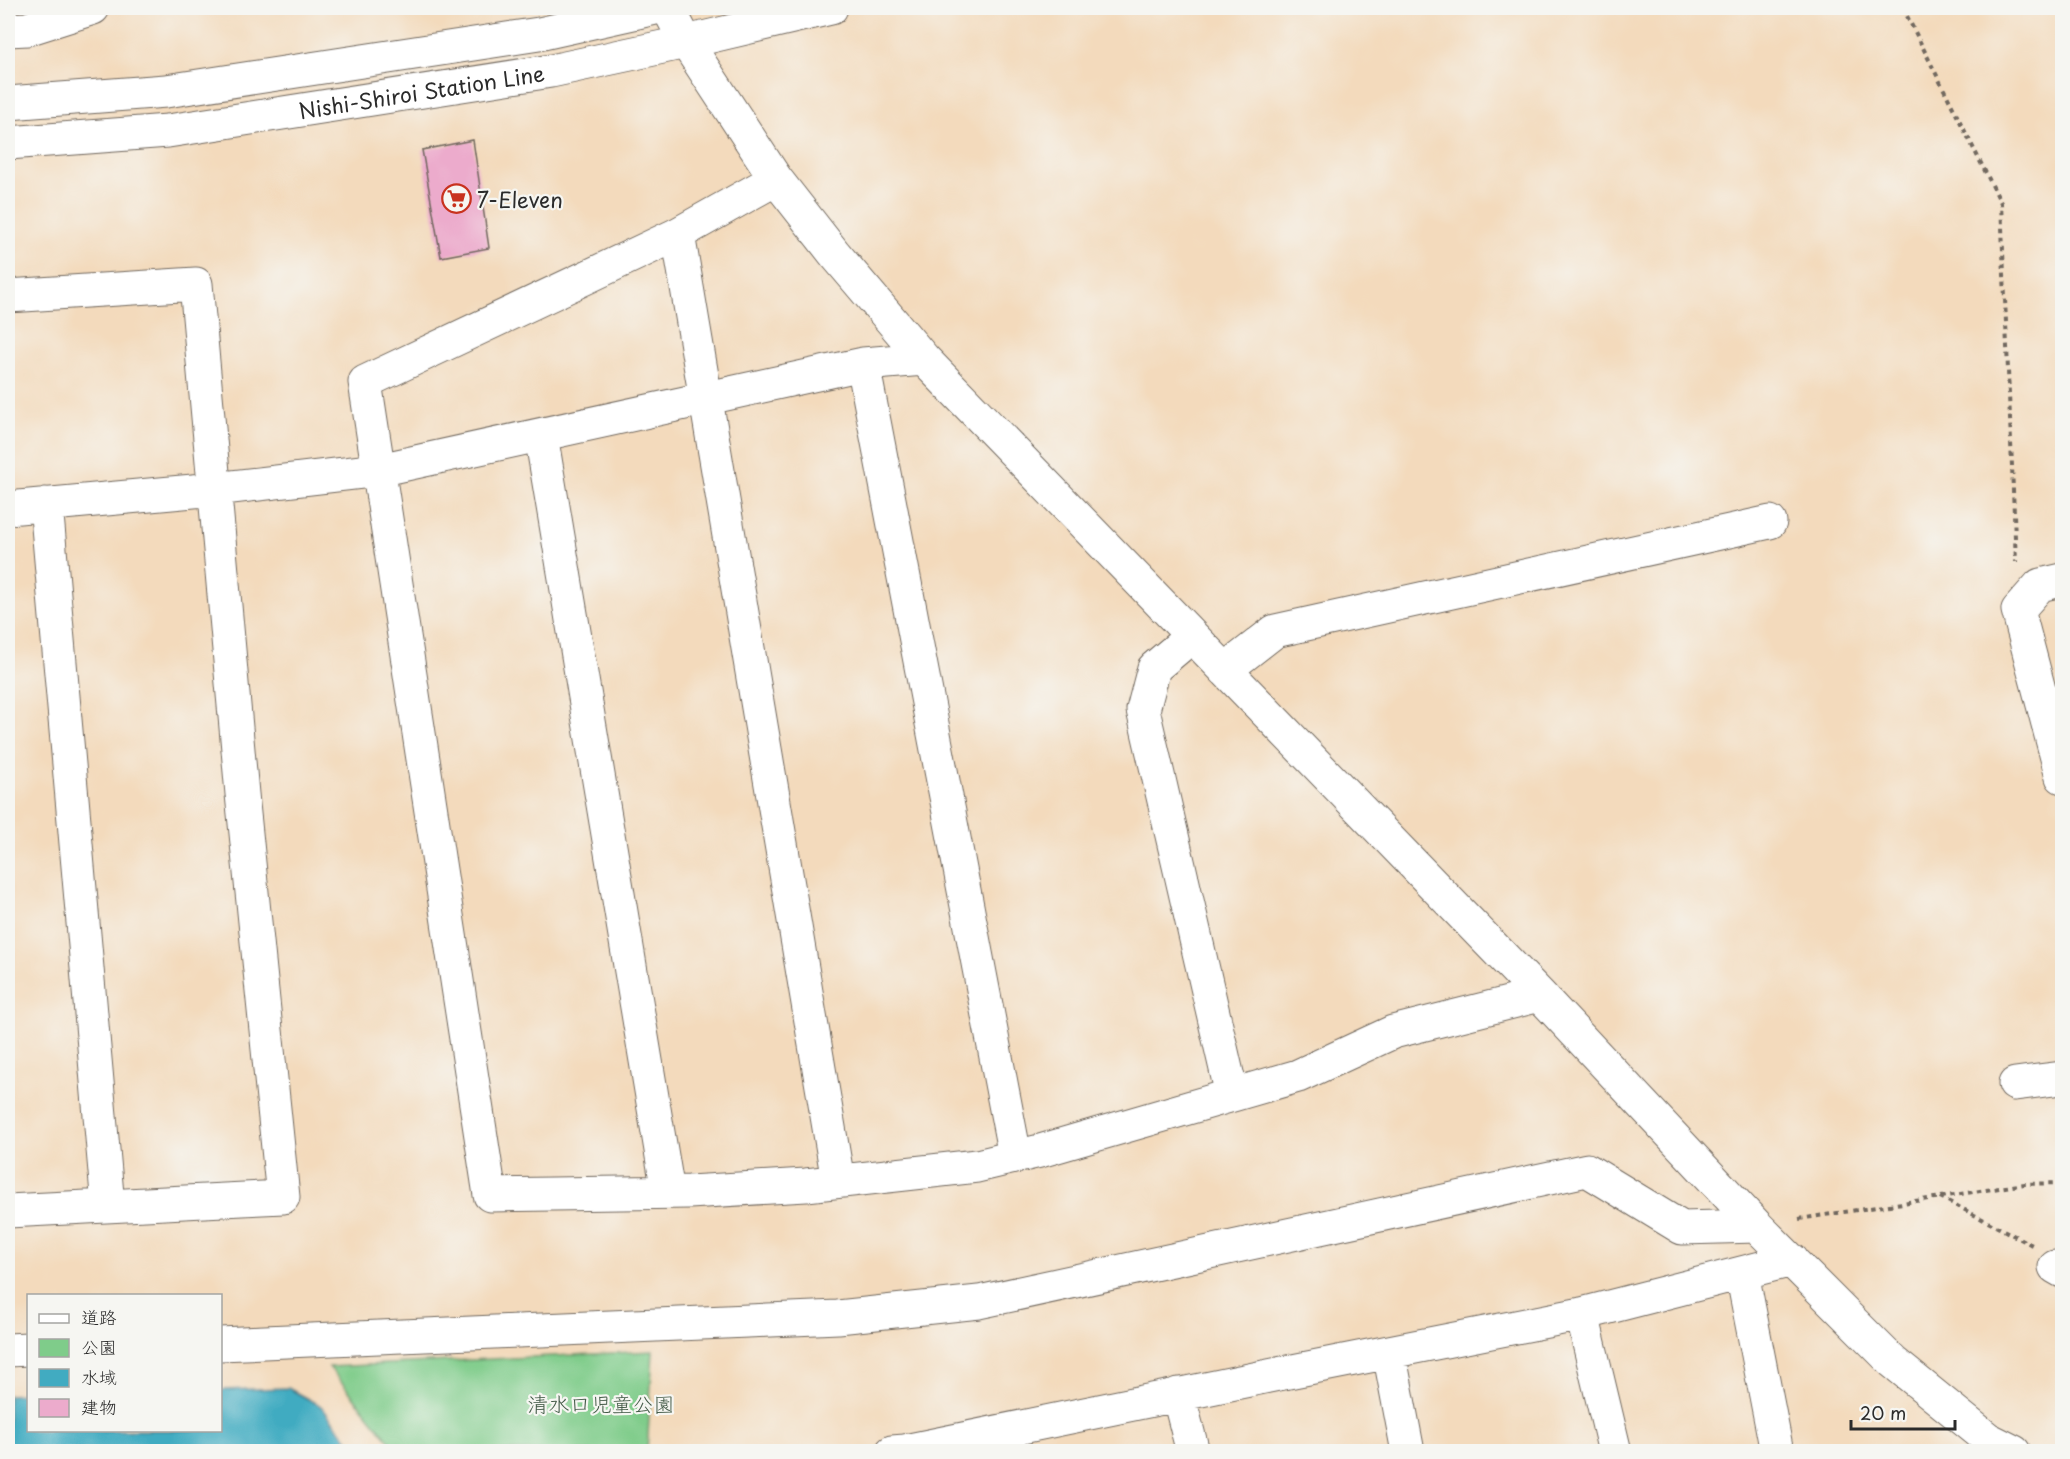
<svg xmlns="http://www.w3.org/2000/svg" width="2070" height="1459" font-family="'Playpen Sans','Klee One',sans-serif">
  <rect width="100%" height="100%" fill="#f6f6f2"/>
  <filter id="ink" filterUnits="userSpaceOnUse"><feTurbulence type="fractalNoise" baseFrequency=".0167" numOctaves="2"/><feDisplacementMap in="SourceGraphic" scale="12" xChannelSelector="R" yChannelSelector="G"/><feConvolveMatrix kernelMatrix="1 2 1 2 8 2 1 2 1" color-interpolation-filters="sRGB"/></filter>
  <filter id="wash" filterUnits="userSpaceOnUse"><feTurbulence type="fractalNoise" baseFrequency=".008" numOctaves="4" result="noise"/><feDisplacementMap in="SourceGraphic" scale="24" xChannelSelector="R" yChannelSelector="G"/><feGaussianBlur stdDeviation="1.35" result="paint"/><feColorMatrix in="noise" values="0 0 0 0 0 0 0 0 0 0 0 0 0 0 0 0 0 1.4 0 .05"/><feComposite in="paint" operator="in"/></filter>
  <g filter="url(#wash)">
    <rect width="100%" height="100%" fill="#f3dabc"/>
    <path fill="#7fcc8a" stroke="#557c5a" stroke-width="1.5" d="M653,1351L647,1452L398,1451L329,1367Z"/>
    <path fill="#41abc1" stroke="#366b76" stroke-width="1.5" d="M288,1388L321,1406L357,1451H8V1395L28,1394V1430H220L221,1390Z"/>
    <g id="blocks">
      <path fill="#ecabcc" d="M473,140L489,248L441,257L422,150Z"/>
    </g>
  </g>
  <g filter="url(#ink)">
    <use href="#blocks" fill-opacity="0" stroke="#71685e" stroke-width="1.5"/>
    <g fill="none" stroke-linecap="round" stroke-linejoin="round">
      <defs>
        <path id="minor" d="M668,8L686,42L776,179L834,253L924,359L1540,995L1757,1226L1893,1362L1988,1439L2014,1452
          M8,30L27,29L93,8
          M776,179L678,234L365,382L490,1195L689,1192L806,1185L977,1166L1040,1151L1298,1076L1393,1032L1540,995
          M678,234L838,1181
          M8,296L196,284L242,794L283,1197L8,1211
          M863,364L1015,1156
          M541,435L668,1192
          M46,504L108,1206
          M8,508L215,489L379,470L863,364L924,359
          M2062,580L2040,585L2018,610L2062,777
          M1192,636L1154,668L1143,710L1232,1095
          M1225,670L1275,631L1770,522
          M2015,1084L2062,1078
          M2055,1267L2062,1271
          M1742,1273L1777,1452
          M1582,1314L1615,1452
          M220,1344L838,1317L979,1302L1587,1170L1682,1228L1757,1226
          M8,1350L28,1349
          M1389,1352L1408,1452
          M1178,1394L1193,1452
          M892,1452L905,1451L1283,1373L1582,1314L1792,1260"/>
        <g id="major">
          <path d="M8,103L166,91L539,34L656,8"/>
          <path id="s1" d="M8,143L168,131L551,71L686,42L831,8"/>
        </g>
      </defs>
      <use href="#minor" stroke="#71685e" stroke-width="35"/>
      <use href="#major" stroke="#71685e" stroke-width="35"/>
      <path stroke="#71685e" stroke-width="4" stroke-dasharray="4.5 4.5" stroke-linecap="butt" d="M1903,8L2001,203L2016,562
        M1940,1197L2032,1245
        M1799,1219L2025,1184L2062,1183"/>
      <use href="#minor" stroke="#fff" stroke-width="33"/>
      <use href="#major" stroke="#fff" stroke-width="33"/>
    </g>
  </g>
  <defs>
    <symbol id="supermarket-ring" viewBox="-11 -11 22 22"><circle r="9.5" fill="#f6f6f2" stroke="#c8321e" stroke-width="1.5"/><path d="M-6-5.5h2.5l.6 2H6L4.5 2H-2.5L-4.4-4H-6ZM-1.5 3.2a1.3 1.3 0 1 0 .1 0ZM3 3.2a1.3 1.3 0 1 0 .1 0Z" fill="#c8321e"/></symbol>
  </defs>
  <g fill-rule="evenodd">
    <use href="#supermarket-ring" x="440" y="182" width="33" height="33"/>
  </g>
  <g text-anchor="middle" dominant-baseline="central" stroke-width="4.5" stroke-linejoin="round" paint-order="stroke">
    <g font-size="21" fill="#2b2b2b" stroke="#f6f6f2">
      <text stroke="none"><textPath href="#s1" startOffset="417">Nishi-Shiroi Station Line</textPath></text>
    </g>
    <g font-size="21" fill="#2b2b2b" stroke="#f6f6f2" text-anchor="start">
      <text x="477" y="199">7-Eleven</text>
    </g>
    <g font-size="21" fill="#445b48" stroke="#f6f6f2">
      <text x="601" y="1403">清水口児童公園</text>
    </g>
  </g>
  <rect width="2070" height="1459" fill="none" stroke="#f6f6f2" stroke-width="30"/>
  <rect x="27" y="1294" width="195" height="138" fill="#f6f6f2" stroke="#a5a5a2" stroke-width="1.5"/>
  <rect x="39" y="1314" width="30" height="9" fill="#ffffff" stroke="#a5a5a2" stroke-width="1.5"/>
  <text x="81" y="1324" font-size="18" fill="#2b2b2b">道路</text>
  <rect x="39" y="1339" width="30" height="18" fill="#7fcc8a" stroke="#a5a5a2" stroke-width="1.5"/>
  <text x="81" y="1354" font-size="18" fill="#2b2b2b">公園</text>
  <rect x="39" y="1369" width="30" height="18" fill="#41abc1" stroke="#a5a5a2" stroke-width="1.5"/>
  <text x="81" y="1384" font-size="18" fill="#2b2b2b">水域</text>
  <rect x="39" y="1399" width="30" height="18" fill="#ecabcc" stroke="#a5a5a2" stroke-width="1.5"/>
  <text x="81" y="1414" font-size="18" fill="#2b2b2b">建物</text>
  <path d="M1851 1420v9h104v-9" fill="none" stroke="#2b2b2b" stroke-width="3"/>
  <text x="1860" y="1420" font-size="18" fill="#2b2b2b" stroke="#f6f6f2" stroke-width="4.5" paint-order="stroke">20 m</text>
</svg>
